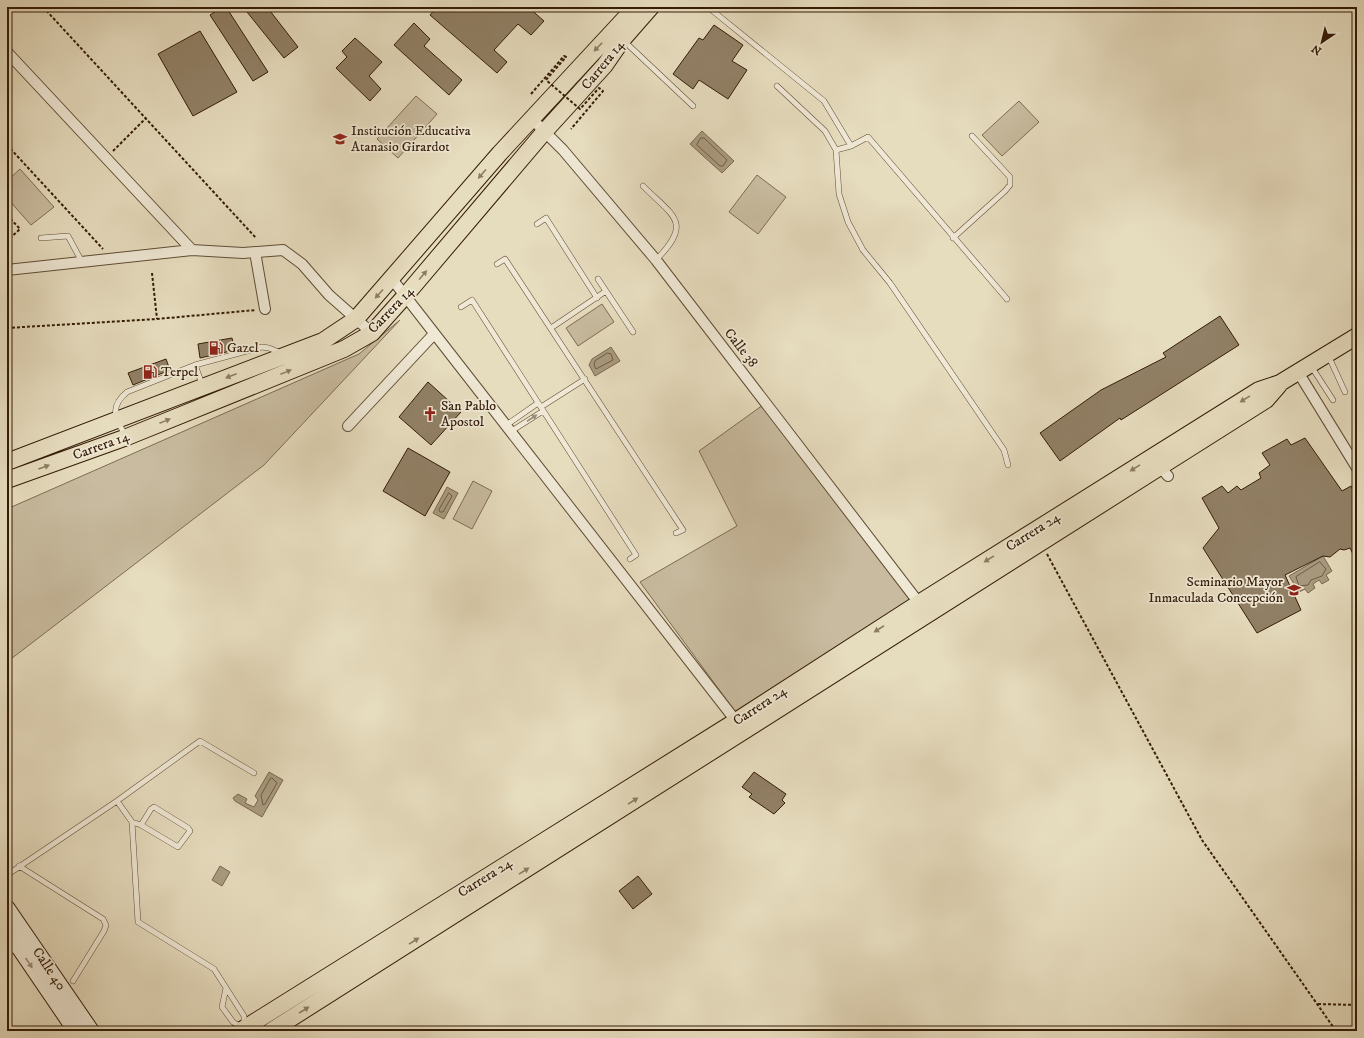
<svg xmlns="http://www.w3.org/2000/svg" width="1364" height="1038" font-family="'IM FELL DW Pica',serif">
  <rect width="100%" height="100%" fill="#e6dcbe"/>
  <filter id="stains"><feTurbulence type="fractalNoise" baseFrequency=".005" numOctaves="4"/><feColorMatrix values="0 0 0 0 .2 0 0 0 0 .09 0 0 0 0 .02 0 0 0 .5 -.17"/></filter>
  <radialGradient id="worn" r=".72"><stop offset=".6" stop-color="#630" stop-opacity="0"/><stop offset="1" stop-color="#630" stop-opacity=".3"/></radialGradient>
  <path fill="#c8bb9f" stroke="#7e6c53" d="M416,96L437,114L398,158L377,139Z
    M1019,101L1039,122L1002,156L982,135Z
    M20,169L54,207L31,225L7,198V181Z
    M757,175L786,197L758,234L729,212Z
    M602,304L614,322L578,346L566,328Z
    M400,320L264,465L7,662V509L359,354Z
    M763,405L913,600L737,714L640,582L737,526L699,451Z
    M473,481L492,491L472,529L453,519Z"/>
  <path fill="#a99b80" stroke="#7a6850" d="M702,131L734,161L722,173L690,144Z
    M611,347L620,361L595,376L589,365L592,359Z
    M447,487L458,493L444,519L433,513Z
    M1323,556L1332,571L1326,575L1329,580L1322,584L1319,580L1313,584L1315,588L1308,593L1305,589L1299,592L1289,576Z
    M269,772L283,780L262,817L235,801L233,798L238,794L247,799L245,803L254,807L258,800L255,796Z
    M220,866L230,872L222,886L212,880Z"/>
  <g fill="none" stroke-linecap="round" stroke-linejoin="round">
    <path stroke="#6e5c44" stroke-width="1" d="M701,138H704L727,160L723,166H720L697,145Z
      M608,353L611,354L613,360L596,369L594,365L595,361Z
      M449,493L452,496L443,512H440L439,510Z
      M1320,562L1326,569L1322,576L1311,580L1308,585L1299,586L1296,577Z
      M272,778L277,783L265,804L263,805L261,795L270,779Z"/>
  </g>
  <path fill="#918066" stroke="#341c07" d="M222,7H226L268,72L253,81L210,15Z
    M243,7H267L298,47L284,58Z
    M437,7H528L544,21L531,35L518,24L494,50L507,62L497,73L430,15Z
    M414,23L430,39L424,46L462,80L449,95L394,45Z
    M714,25L743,45L732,61L747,70L728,99L699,80L693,89L673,74L699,38L703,40Z
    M200,31L237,92L193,116L158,54Z
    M355,38L382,62L369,76L381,89L370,101L336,68L347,57L342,51Z
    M1220,316L1239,345L1121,420L1120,418L1060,461L1040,433L1101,390L1166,357L1163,353Z
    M232,338L235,350L200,358L198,344Z
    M166,359L170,370L133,385L128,373Z
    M428,382L461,412L431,445L399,417Z
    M1305,438L1342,491L1351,486L1357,498V562L1350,548L1344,550L1340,549L1330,557L1323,556L1285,575L1301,610L1257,633L1203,548L1219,528L1202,498L1222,486L1228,493L1237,486L1241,490L1261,478L1259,473L1270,465L1262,453L1287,439L1291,445Z
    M408,448L450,472L425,516L383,491Z
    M754,772L786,794L782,800L785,803L774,814L749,797L752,794L742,787Z
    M638,876L652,894L633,909L619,891Z"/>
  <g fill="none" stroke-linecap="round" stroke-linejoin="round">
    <defs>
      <path id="lane" d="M708,7L824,101L851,146
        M624,41L693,106
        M777,86L825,131L836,150L839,194L848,222L863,250L890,283L1004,450L1008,465
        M836,150L851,146L868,137L1007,299
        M643,186C674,217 693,222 656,260
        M537,224L546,218L597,298
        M41,238L68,236L82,262
        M953,238L1005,191L1010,185V177L972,136
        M497,264L505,259L683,530L676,533
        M598,279L633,332
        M461,307L472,300L636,555L630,559
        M551,328L606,291
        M1328,355L1345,392
        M195,365L202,384
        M1311,366L1333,400
        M541,407L585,379
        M505,426L538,403
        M510,432L543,411
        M126,436C115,419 109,407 127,392L195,365L262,347L269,348L281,353
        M117,801L132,822L138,922L214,969L244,1016V1026
        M132,822L141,825L178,847L190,831L188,828L154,807L151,809L141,825
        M19,866L103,919L106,925L104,931L73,981
        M7,875L117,801L200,741L254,773
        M7,954L12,950L13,945
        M226,988L222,1007L233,1022L241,1027"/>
      <path id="street" d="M7,52L192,250
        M531,118L563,150L656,260L919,603
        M255,252L265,309
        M7,270L192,250L243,253L283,250L302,264L329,295L372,333
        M392,279L736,721
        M1298,372L1357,468
        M348,426L434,334
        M1160,467L1168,476"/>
      <path id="secondary" d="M7,907L92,1031
        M7,931L75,1031"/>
      <path id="primary" d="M7,462L323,341L356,319L500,153L627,16L632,7
        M7,480L127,437L344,349L372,333L405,296L545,131L605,65L623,39L651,7
        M240,1031L736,721L919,603L1259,390L1280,383L1357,336
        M271,1031L1160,467L1266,400L1279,385"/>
    </defs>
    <use href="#lane" stroke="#604c35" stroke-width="6"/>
    <use href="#street" stroke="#604c35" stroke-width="12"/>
    <use href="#secondary" stroke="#341c07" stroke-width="16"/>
    <use href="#primary" stroke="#341c07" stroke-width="18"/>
    <path stroke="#341c07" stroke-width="2" stroke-dasharray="3 2" stroke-linecap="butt" d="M43,7L256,238
      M7,145L103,249
      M113,151L146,118
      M7,215L20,229L7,241
      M152,273L157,319
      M7,328L157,319L256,310
      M1047,554L1202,840L1336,1031
      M1318,1004L1357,1005"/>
    <use href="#lane" stroke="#efe8d5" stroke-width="5"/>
    <use href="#street" stroke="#efe8d5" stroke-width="10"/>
    <use href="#secondary" stroke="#efe8d5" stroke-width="14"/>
    <use href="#primary" stroke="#e6dcbe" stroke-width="16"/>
    <path stroke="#341c07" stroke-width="2" stroke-dasharray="3 2" stroke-linecap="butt" d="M531,94L564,56L566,57L546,80L580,109L599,88L603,91L571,129"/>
  </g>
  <defs><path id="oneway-solid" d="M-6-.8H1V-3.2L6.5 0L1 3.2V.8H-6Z"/></defs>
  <g fill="#8d7c62">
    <use href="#oneway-solid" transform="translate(598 47) rotate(134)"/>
    <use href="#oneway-solid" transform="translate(482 174) rotate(131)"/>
    <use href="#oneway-solid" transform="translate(423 275) rotate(-50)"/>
    <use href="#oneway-solid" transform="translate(379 294) rotate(132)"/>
    <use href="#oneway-solid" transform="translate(286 372) rotate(-22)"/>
    <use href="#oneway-solid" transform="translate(231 376) rotate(159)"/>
    <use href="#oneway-solid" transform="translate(1245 399) rotate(148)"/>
    <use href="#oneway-solid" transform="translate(165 421) rotate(-22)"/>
    <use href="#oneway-solid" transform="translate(44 467) rotate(-20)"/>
    <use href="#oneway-solid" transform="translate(1135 468) rotate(148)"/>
    <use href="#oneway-solid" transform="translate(989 559) rotate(148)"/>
    <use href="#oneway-solid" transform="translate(879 629) rotate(147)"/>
    <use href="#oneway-solid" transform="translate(633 801) rotate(-32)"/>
    <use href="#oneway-solid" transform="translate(524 871) rotate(-32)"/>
    <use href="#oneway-solid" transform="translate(414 941) rotate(-32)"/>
    <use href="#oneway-solid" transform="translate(304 1010) rotate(-32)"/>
  </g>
  <g fill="#9b8c78">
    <use href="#oneway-solid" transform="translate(532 418) rotate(-33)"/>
    <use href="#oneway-solid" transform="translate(29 963) rotate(56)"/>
  </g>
  <defs>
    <symbol id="school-bare" viewBox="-9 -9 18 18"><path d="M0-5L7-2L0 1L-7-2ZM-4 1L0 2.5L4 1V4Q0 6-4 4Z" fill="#8f2418" stroke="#efe8d5" stroke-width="2.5" paint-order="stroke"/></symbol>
    <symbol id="fuel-bare" viewBox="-9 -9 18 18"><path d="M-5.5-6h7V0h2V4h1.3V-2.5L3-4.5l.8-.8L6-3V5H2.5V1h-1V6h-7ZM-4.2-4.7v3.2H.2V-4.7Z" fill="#8f2418" stroke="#efe8d5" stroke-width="2.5" paint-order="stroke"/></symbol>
    <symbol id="church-bare" viewBox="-9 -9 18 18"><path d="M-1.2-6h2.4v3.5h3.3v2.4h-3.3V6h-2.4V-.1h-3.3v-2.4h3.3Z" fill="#8f2418" stroke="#efe8d5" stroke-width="2.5" paint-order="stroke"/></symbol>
    <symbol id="university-bare" viewBox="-9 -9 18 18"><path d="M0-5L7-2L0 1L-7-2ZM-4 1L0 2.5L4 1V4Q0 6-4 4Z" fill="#8f2418" stroke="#efe8d5" stroke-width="2.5" paint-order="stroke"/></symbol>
  </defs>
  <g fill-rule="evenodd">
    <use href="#school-bare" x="330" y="129" width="20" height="20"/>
    <use href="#fuel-bare" x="206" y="338" width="20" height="20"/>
    <use href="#fuel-bare" x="140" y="362" width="20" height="20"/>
    <use href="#church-bare" x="420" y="404" width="20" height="20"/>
    <use href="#university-bare" x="1284" y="580" width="20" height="20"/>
  </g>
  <g text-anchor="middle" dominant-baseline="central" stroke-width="3.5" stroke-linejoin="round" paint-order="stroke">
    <g font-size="14" fill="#341c07" stroke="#efe8d5">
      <text transform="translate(603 65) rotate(-51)">Carrera 14</text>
      <text transform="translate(391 310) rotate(-46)">Carrera 14</text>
      <text transform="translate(741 348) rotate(52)">Calle 38</text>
      <text transform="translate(101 446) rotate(-20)">Carrera 14</text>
      <text transform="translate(1033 532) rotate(-32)">Carrera 24</text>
      <text transform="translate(760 706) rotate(-33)">Carrera 24</text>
      <text transform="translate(485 878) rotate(-32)">Carrera 24</text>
      <text transform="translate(49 969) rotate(56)">Calle 40</text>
    </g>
    <g font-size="14" fill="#341c07" stroke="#efe8d5" text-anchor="start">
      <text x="351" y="131">Institución Educativa<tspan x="351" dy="16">Atanasio Girardot</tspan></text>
      <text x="227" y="348">Gazel</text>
      <text x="161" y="372">Terpel</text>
      <text x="441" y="406">San Pablo<tspan x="441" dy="16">Apostol</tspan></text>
      <text x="1283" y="582" text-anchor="end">Seminario Mayor<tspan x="1283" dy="16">Inmaculada Concepción</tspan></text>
    </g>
  </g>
  <rect width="1364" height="1038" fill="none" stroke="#e6dcbe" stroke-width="24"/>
  <rect x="8" y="8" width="1348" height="1022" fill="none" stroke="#341c07" stroke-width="2"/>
  <rect x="12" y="12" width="1340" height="1014" fill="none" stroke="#341c07"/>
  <g transform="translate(1322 42) rotate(215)" stroke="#efe8d5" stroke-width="3" paint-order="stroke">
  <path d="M0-3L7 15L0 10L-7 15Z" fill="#341c07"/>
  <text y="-6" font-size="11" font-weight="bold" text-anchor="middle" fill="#341c07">N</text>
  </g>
  <rect width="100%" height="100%" filter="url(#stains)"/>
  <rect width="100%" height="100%" fill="url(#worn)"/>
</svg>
